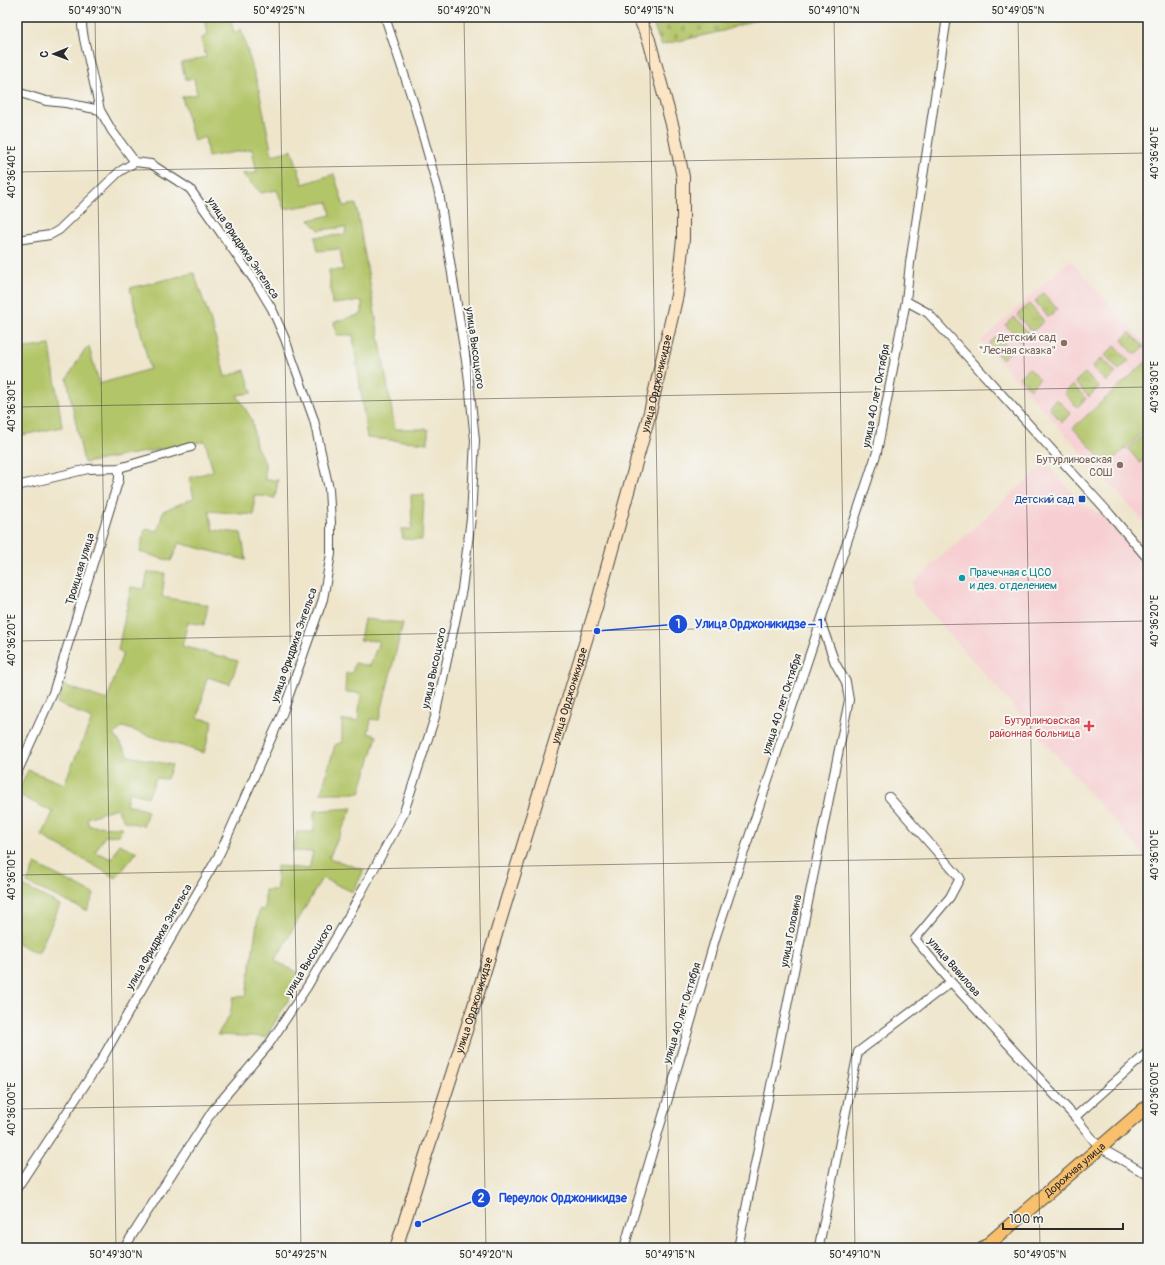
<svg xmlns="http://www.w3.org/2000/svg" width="1165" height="1265" font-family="Pangolin,sans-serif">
  <defs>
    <pattern id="cemetery-stones" width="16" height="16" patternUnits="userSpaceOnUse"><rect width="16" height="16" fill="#b2c568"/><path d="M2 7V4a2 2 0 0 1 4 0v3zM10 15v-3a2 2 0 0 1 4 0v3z" fill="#99a95a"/></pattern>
    <pattern id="park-crowns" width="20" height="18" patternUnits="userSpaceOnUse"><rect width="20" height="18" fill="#b2c568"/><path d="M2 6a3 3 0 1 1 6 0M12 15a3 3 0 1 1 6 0" fill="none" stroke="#99a95a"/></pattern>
  </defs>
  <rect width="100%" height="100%" fill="#f6f6f2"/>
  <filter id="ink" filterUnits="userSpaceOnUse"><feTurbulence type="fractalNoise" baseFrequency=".025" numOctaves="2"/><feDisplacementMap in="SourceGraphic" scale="8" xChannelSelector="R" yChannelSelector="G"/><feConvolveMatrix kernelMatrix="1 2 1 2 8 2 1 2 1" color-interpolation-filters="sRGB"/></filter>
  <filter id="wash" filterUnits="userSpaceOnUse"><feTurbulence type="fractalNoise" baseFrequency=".012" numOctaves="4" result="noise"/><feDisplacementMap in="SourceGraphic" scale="16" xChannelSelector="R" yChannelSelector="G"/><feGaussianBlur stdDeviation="0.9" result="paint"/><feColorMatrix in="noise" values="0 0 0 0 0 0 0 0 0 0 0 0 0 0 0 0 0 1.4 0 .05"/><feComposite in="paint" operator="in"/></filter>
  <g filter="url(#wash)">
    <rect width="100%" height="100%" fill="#eee5cb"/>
    <path fill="#f7cfd2" d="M1070,260L1148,346V526L981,341Z
      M1046,463L1082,504L1103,515L1148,566V859L913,593V582Z"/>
    <path fill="url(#cemetery-stones)" stroke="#6e784a" d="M651,17H763L723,31L661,45Z"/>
    <path fill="url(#park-crowns)" stroke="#6e784a" d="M1043,293L1057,309L1048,317L1035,301Z
      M1029,304L1044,321L1032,332L1017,315Z
      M1014,317L1029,334L1021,342L1005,325Z
      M1130,332L1144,347L1135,355L1122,340Z
      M997,336L1011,351L1002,359L989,344Z
      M1115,346L1129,361L1119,370L1105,355Z
      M1102,358L1116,373L1106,382L1092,367Z
      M1029,368L1040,379L1030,389L1019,377Z
      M1085,373L1099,387L1089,397L1075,382Z
      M1073,385L1086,399L1077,407L1064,393Z
      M1057,399L1071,414L1062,422L1048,407Z"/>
    <path fill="#b2c568" stroke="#6e784a" d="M203,17H230L234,33L241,29L259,90L272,155L292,150L303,184L334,174L344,206L356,204L395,429H428V443L367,438L353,335H336L334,322L362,314V301L332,304L329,270H343L340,249L318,251L315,237L345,235L346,227L319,230L309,220L331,215L328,202L284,209L277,190L261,193L242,174L257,173L252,149L208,157L205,137L194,141L182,97L197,94L194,78L186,80L181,63L206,57L201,39L208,34Z
      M194,273L214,331L225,377L245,370L252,393L237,395L252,420L256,446L265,463V480H278L275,498L254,495V515L209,511L213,530L241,533L246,560L179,543L171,561L140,552L145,529L158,531L163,511L194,498L189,478L213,471L205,441L84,463L67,379L85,349L89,347L99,384L150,369L130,288Z
      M50,345L62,427L17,436V349Z
      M1148,360V428L1107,465L1073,428Z
      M1148,431V455L1140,463L1128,449Z
      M411,495H424L422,540L403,539L401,529H412Z
      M148,572L165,573L162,597L208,605L204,625L188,622L182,646L238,661L230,684L207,677L198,718L213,721L204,753L123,727L114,734L129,756L172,765L167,779L156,778L148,797L129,792L126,804L148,811L143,826L124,821L116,808L87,818L89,826L122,827L119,835L105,836L95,852L112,859L119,844L137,852L116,878L42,836L53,812L17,794L28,770L64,784L92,719L57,703L63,685L107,700L123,653L118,650L131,587L144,589Z
      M364,619L403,623L379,720L371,719L368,733L377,736L360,793H321L335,745L342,742V720L358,721L361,693L345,692L346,673H352L355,663L370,666L379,641L360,640Z
      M352,808L329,858L364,870L353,892L322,878L275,961L303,975L266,1037L217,1035L230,1015L233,997L246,996L259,910L265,909V890H277V866L309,869L313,852L293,851L297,832H314V811Z
      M35,864L94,894L87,911L27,883Z
      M17,883L60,905L38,954L17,943Z"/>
  </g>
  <g filter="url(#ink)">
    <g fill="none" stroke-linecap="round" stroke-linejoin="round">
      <defs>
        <path id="street" d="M83,17L82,26L84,39L100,110
          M17,92L46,101L66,103L100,110L112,131L135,162L151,164L190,189L257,284L272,309L285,339L314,420L329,489L331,523V554L323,599L283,712L220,853L100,1062L17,1188
          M17,240L50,235L59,230L119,172L135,162
          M906,301L928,313L1109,513L1148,559
          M119,468L191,447
          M17,486L88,469L119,468V479L53,693L17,773
          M889,797L960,878L950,897L915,939L951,982L1075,1117L1099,1147L1148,1175
          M1075,1117L1148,1052
          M819,1246L858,1052L951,982
          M124,1248L213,1110L267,1047L307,987L348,917L403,815L435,717L462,589L471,518L475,440L468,373L439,193L414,104L385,17
          M624,1248L716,936L877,452L906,301L910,263L947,17
          M738,1248L849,700L846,682L835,663L821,623"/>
        <g id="secondary">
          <path id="s1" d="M396,1248L478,993L597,604L650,412L677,295L683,239V177L673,128L649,40L639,17"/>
        </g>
        <g id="primary">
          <path id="s2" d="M984,1248L1148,1106"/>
        </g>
      </defs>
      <use href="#street" stroke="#484743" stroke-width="10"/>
      <use href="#secondary" stroke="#484743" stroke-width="14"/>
      <use href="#primary" stroke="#484743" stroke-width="15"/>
      <use href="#street" stroke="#fff" stroke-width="8"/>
      <use href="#secondary" stroke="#fce5c4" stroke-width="12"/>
      <use href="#primary" stroke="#f8bf6c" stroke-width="13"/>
    </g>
  </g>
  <path fill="none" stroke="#2b2b2b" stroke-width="1" stroke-opacity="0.45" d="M95,17L116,1248M279,17L301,1248M464,17L486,1248M649,17L670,1248M834,17L855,1248M1018,17L1040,1248M17,172L1148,153M17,407L1148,387M17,641L1148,621M17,875L1148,855M17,1109L1148,1089"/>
  <g fill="#8d6e63" stroke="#f6f6f2" stroke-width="1.5">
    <circle cx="1064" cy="343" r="4"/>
    <circle cx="1120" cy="465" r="4"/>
  </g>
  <rect fill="#1a4fb4" stroke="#f6f6f2" stroke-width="1.5" x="1078" y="495" width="8" height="8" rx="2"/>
  <circle fill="#0f9aa8" stroke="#f6f6f2" stroke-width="1.5" cx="962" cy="578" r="4"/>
  <path fill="#e0444e" stroke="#f6f6f2" stroke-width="1.5" d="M1087 720h4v4h4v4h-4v4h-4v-4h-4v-4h4z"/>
  <g text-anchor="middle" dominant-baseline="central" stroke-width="4" stroke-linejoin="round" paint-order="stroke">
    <g font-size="11" fill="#2b2b2b" stroke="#f6f6f2">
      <text transform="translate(243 248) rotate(56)">улица Фридриха Энгельса</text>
      <text transform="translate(475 348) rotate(82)">улица Высоцкого</text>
      <text stroke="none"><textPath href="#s1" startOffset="903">улица Орджоникидзе</textPath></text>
      <text transform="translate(876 396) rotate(-79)">улица 40 лет Октября</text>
      <text transform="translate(80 569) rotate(-73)">Троицкая улица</text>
      <text transform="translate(294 645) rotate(-71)">улица Фридриха Энгельса</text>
      <text transform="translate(434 668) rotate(-78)">улица Высоцкого</text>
      <text stroke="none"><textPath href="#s1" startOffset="579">улица Орджоникидзе</textPath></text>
      <text transform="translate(782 704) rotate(-72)">улица 40 лет Октября</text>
      <text transform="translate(791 931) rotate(-79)">улица Головина</text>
      <text transform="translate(159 937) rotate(-60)">улица Фридриха Энгельса</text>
      <text transform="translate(309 960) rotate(-59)">улица Высоцкого</text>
      <text transform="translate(954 967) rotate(49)">улица Вавилова</text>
      <text stroke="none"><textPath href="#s1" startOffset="255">улица Орджоникидзе</textPath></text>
      <text transform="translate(682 1013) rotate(-73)">улица 40 лет Октября</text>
      <text stroke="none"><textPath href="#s2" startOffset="120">Дорожная улица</textPath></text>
    </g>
    <g font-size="11" fill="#785e54" stroke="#f6f6f2" text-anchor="end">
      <text x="1056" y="337">Детский сад<tspan x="1056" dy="13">"Лесная сказка"</tspan></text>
      <text x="1112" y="459">Бутурлиновская<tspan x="1112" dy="13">СОШ</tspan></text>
    </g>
    <g font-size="11" fill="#164399" stroke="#f6f6f2" text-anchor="end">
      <text x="1074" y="499">Детский сад</text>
    </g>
    <g font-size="11" fill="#0d838f" stroke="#f6f6f2" text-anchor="start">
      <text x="970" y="572">Прачечная с ЦСО<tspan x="970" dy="13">и дез. отделением</tspan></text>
    </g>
    <g font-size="11" fill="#be3a42" stroke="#f6f6f2" text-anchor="end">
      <text x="1080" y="720">Бутурлиновская<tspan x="1080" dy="13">районная больница</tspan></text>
    </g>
  </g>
  <path fill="none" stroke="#1d4ed8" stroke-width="1.5" d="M597 631L678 624M418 1224L481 1198"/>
  <g fill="#1d4ed8" stroke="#f6f6f2" stroke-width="1.5">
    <circle cx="597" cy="631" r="4"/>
    <circle cx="418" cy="1224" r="4"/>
    <circle cx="678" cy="624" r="10"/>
    <circle cx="481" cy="1198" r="10"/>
  </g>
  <g font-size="12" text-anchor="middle" font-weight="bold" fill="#fff">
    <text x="678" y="628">1</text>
    <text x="481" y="1202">2</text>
  </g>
  <g font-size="12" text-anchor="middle" font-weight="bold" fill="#1d4ed8" stroke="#f6f6f2" stroke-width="4" stroke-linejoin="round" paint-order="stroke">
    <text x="759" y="628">Улица Орджоникидзе – 1</text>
    <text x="563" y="1202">Переулок Орджоникидзе</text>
  </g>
  <rect width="1165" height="1265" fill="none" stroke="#f6f6f2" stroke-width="44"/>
  <g transform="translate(54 54) rotate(269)" stroke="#f6f6f2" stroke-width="3" paint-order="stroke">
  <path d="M0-3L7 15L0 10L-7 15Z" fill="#2b2b2b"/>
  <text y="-6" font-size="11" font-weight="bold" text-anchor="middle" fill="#2b2b2b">С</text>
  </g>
  <path d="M1003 1223v6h120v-6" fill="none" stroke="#2b2b2b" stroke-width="2"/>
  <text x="1009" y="1223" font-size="12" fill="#2b2b2b" stroke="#f6f6f2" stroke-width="3" paint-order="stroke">100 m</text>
  <rect x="22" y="22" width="1121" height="1221" fill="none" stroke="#2b2b2b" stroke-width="1.5"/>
  <g font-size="10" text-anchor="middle" fill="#2b2b2b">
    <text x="95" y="14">50°49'30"N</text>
    <text x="279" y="14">50°49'25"N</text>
    <text x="464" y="14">50°49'20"N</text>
    <text x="649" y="14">50°49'15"N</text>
    <text x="834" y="14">50°49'10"N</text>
    <text x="1018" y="14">50°49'05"N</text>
    <text transform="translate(1154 153) rotate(-90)" y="4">40°36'40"E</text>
    <text transform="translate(11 172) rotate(-90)" y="4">40°36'40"E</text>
    <text transform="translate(1154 387) rotate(-90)" y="4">40°36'30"E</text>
    <text transform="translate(11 406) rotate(-90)" y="4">40°36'30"E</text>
    <text transform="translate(1154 621) rotate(-90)" y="4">40°36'20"E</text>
    <text transform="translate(11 640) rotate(-90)" y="4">40°36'20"E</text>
    <text transform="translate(1154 855) rotate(-90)" y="4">40°36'10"E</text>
    <text transform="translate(11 875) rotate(-90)" y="4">40°36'10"E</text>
    <text transform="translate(1154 1089) rotate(-90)" y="4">40°36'00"E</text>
    <text transform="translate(11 1109) rotate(-90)" y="4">40°36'00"E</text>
    <text x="116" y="1258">50°49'30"N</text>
    <text x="301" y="1258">50°49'25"N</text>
    <text x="486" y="1258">50°49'20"N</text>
    <text x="670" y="1258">50°49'15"N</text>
    <text x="855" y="1258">50°49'10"N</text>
    <text x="1040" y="1258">50°49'05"N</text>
  </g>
</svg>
